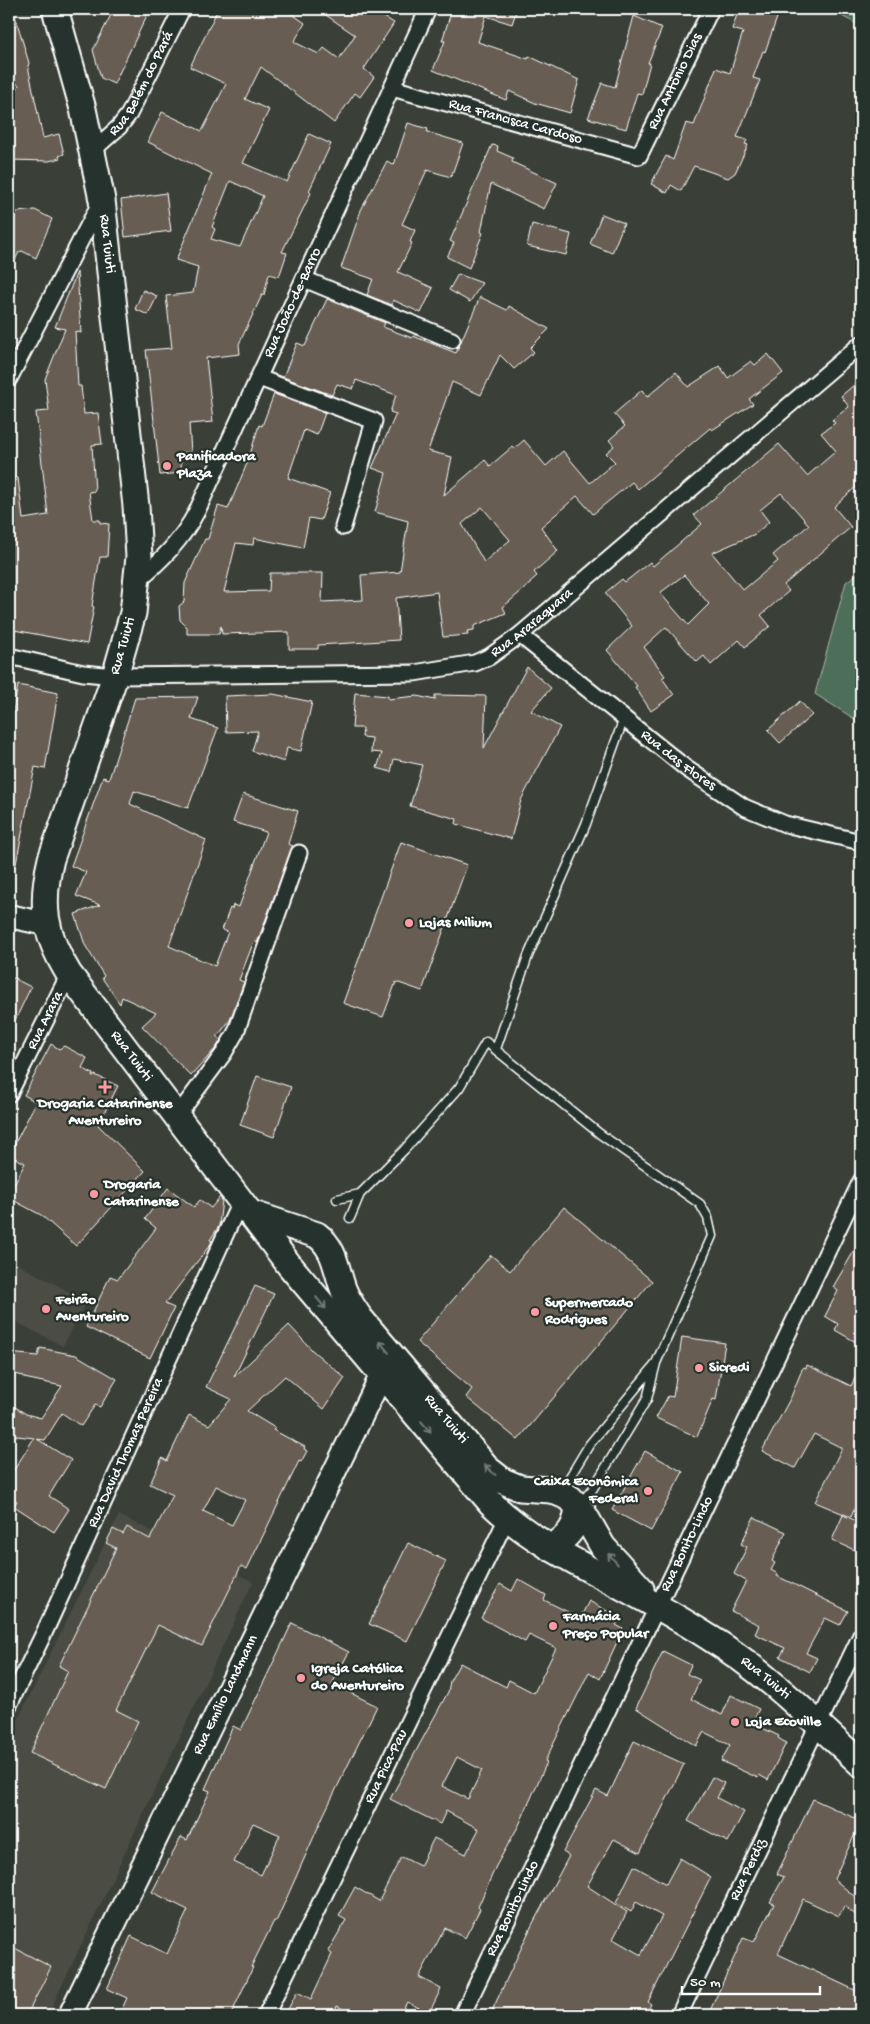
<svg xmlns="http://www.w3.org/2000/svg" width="870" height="2024" font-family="'Gochi Hand',sans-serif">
  <rect width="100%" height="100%" fill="#3a4038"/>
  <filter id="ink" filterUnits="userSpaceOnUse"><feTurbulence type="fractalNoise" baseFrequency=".02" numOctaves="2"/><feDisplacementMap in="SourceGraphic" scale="10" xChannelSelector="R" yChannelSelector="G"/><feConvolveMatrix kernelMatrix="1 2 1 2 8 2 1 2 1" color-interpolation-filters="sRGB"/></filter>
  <g filter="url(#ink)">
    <path fill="#4c4d44" d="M9,1260L87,1301L63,1346L9,1318Z
      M119,1515L253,1582L48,2015H36L9,2002V1738Z"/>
    <path fill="#4e6e58" stroke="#a6b6ac" d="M828,9H861V26Z
      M861,571V723L815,694L846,582Z"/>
    <path fill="#685d53" stroke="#fff" fill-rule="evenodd" d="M9,9H13L29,63L28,66L43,138L59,134L64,154L59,156L60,158L49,161L9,160V105L19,85L9,80Z
      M114,9H150L114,84L101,78L93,50Z
      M218,9H285L305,23L294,42L319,54L324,48L339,59L355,35L317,9H371L394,23L364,69L374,77L360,97L355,93L334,123L261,67L245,99L269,110L243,163L287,182L309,134L331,144L309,191L311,193L282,252L287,253L279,277L269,274L264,295H262L239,344L240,354L206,358L213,422L189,424L191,452L180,453L182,473L160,475L146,350L172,348L166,296L193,293L198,267L176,260L212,174L148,142L162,112L202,131L226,84L190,67ZM230,181L263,196L240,247L211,239L215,229L212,227Z
      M452,9H517L512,24L486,16L478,42L528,59L529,56L579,80L570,113L535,103L509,91L506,100L433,70L445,41H442Z
      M739,9H780L765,52L763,51L753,78L760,80L737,137L747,140L745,144L748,145L735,173L728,178L694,166L681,191L671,185L667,193L651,184L666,156L673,160L686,123L694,125L716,68L730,73L743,32L732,29Z
      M634,16L662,28L648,63H650L642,94L637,93L626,129L588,118L602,83L615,87Z
      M408,123L428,129L427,132L463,143L451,177L427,170L402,224L415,230L410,242L412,243L398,272L433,288L421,313L393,300L392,305L367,295L373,279L341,268L361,210L387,161L394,165Z
      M492,145L498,146L497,151L513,158L512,162L557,183L544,209L491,184L481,232L483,233L469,268L447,257L454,243L450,241Z
      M166,193L171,231L125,237L121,200Z
      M35,210L52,219L36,258L22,251L19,252L9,272V213Z
      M602,214L624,223L612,253L590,244Z
      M532,224L571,234L566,255L527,246Z
      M77,272L81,333L75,331L78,386H81L84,414L98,413L102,444L92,445L95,491L89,492L93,520H100V523L109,524L107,557H100L92,606L94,607L87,644L9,629V478H18L23,519L48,515L36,412L49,411L45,379L65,329L55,327Z
      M458,274L482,283L470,302L449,290Z
      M143,290L157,296L148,315L135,309Z
      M480,297L507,310L509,306L549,329L530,348L534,352L514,369L500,355L481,395L452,382L428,451L452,457L444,495L485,460L490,466L512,447L514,449L524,440L546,466L563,451L590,483L615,462L606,453L614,446L609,440L625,426L614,414L642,390L647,397L676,372L688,387L720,366L728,378L751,361L755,365L768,354L783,373L749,399L753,404L712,430L710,428L638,489L632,482L593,514L577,496L541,527L558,551L534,572L537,576L530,582L531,583L503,607L506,613L474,626V630L467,631L468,635L443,637L437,592L396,598L399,640L318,645V649H289V632L222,634L221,626L219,634H187V627L180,620L179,606L184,602L185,583L205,539H208L218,506L228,509L248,461L259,425L262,426L274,394L325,413L317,435L304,430L288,478L330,493L321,520L309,518L303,548L254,538L253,545L236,543L224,592L269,591L270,573H323L322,602L363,600L361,575L400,572L408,521L375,512L386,473L372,468L396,414L390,412L396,395L356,380L353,389L337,384L332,395L283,377L297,343L305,346L327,299L385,323L383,327L412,338L413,336L456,353ZM482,507L510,540L484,562L462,524Z
      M861,379V482L834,507L851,527L784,585L789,591L761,615L770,626L745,647L739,640L711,665L704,656L697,662L666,627L644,647L665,676L662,678L674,695L651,711L635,687L637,686L607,650L632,626L605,593L622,579L625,582L650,562L653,566L702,524L694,515L779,444L807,476L836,451L821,433L835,423L832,420L849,407L841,396ZM781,493L809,525L773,555L778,561L743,590L712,553L755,534L769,522L760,510ZM684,575L709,604L688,625L660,593Z
      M527,667L551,688L531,711L560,727L521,800L511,839L456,824L457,819L410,806L422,765L394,759L391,772L377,768L382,753L371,752L372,738L362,737L363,728H352L355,693L388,696V699L417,696L435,700V695L486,696L484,748Z
      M18,685L58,693L45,769L35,767L16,864L9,863V721L11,722Z
      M273,694L312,702L301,751L287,748L284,762L252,751L258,731L226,732L225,696Z
      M198,697L191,719L218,728L188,808L134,791L130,804L206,840L169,946L215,966L228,932L222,930L230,908L232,909L233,905L239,907L266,832L233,822L243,794L298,811L288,844L293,846L257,943L254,941L239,980L244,982L230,1020L217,1037L221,1040L216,1048L191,1076L142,1026L156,1013L122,997L120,1004L102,978L104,976L85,945L75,914L100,905L76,896L86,872L71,866L103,777L109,779L135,698Z
      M800,701L812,715L780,743L768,730Z
      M401,842L467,865L422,991L396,982L383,1017L343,1003Z
      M9,976L31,987L9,1033Z
      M51,1044L59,1049L64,1046L87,1058L82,1068L93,1074L92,1077L95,1075L118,1086L98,1125L145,1171L76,1246L41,1215L9,1198V1194L25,1163L9,1155L36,1102L24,1095Z
      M257,1076L291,1087L274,1137L240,1125Z
      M168,1188L194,1207L200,1200L211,1208L220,1197L222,1200L219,1226L210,1240L212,1241L210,1245L165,1304L174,1308L150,1358L86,1327L110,1276L118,1279L156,1228L145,1219Z
      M564,1207L652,1281L518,1440L466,1397L472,1389L417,1342L491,1255L510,1271Z
      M861,1239V1345L835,1330L838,1324L825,1316L838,1291L833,1287Z
      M255,1286L274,1294L234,1377L289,1325L313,1351L345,1378L324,1409L285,1376L247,1411L275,1428L273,1430L305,1447L304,1449L307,1451L301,1462L299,1461L247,1569L241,1566L202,1646L158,1625L116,1710L138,1721L106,1789L30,1753L68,1671L59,1666L116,1548L106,1543L113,1529L123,1534L127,1527L150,1539L173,1495L150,1484L162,1458L167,1461L189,1415L209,1425L231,1399L206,1387ZM216,1486L245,1500L232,1525L203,1511Z
      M682,1337L725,1343L716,1400L713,1399L697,1437L656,1418L668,1396L673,1397Z
      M40,1348L76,1355L117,1379L100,1407L95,1405L81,1426L62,1413L45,1440L37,1439L71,1460L49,1496L69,1509L54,1532L14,1506L17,1501L9,1495V1478L34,1438L9,1435V1403L26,1414L41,1418L62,1386L24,1378V1376L9,1373V1353L38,1356Z
      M807,1365L851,1386L861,1366V1494L851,1517L815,1502L842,1448L814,1434L795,1468L762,1451L791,1397L803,1367L806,1368Z
      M645,1451L683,1472L651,1531L612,1510Z
      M843,1515L861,1523V1553L832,1540Z
      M754,1517L786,1532L772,1561L775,1563L771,1570L778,1574L777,1576L848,1611L840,1625L825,1618L806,1653L817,1658L810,1672L780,1657L785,1648L755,1634L759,1625L731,1611L746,1581L734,1574L747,1547L741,1544Z
      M408,1543L446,1561L407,1641L369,1624Z
      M518,1579L546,1595L544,1600L580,1618L589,1601L620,1618L616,1625L623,1629L600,1679L589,1672L545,1761L547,1762L519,1825L496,1866L478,1907L480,1909L465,1938L445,1928L419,1977L441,1989L429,2013L407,2002L400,2015H356L337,2006L333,2015H285L297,1992L311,1999L332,1954L328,1951L346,1920L339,1916L355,1887L379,1901L399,1861L402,1857L420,1866L434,1838L466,1854L479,1829L446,1811L440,1824L390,1799L448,1692L450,1681L460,1663L506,1687L509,1680L534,1693L556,1648L529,1635L525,1642L481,1618L500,1584L512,1591ZM457,1757L482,1770L468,1799L442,1786Z
      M292,1623L349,1652L332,1684L377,1706L324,1814L276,1922L274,1921L251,1967H253L231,2015H119L127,1998L107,1989L131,1936L167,1954L188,1910L152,1892L181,1837L187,1840L210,1791L205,1789L233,1726L241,1730ZM253,1823L280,1835L261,1875L234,1862Z
      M663,1651L691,1665L687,1674L700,1680L691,1699L722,1715L731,1695L759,1709L752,1723L779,1736L778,1738L786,1743L768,1780L759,1775L758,1778L721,1761L730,1745L704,1732L696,1746L636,1708Z
      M634,1741L684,1764L640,1853L614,1839L587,1886L627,1912L613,1939L641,1955L662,1916L636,1902L631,1912L616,1903L634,1866L666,1884L680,1858L711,1877L648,2002L651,2004L645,2015H490L532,1925L569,1856L563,1852L596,1790L608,1796Z
      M712,1777L724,1783L717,1798L744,1812L728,1842L688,1821Z
      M813,1799L861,1821L834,1879L861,1902V1919L844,1906L839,1916L803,1899L778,1954L861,1993V2008L858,2015H708L743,1938L754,1942L774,1904L770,1902L784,1877L777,1874Z
      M9,1945L51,1967L27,2015H9Z"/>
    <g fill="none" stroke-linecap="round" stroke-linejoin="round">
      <defs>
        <path id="lane" d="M496,1049L528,956L586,824L624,718
          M337,1199L360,1194L404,1150L459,1088L486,1042L600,1134L700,1204L708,1218L712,1236L656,1363L647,1399L592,1490L581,1502
          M350,1218L360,1194
          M562,1490L589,1445L655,1365"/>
        <g id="street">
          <path id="s1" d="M392,88L639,156L711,9"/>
          <path id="s2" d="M92,151L119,127L129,114L182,9"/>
          <path d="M304,279L452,340"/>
          <path d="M259,378L374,421L343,527"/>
          <path d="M9,379L101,201"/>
          <path id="s3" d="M137,581C162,560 182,540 197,511L428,9"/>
          <path id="s4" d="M520,635L687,769L744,807L785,824L861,842"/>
          <path id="s5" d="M9,656L83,673L115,676L414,673L475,663L489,657L520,635L861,344"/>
          <path id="s6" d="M9,1094L69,974"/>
          <path d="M178,1115L224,1053L236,1032L299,853"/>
          <path id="s7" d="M9,1705L45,1631L241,1200"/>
          <path id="s8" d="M266,2015L507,1518"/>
          <path id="s9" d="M462,2015L861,1181"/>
          <path id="s10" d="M679,2015L861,1635"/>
        </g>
        <g id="secondary">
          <path d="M9,916L46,924"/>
          <path id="s11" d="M70,2015L382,1374"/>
        </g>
        <g id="primary">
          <path id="s12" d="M55,9L83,109L102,200L136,506L139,557L133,613L115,676L51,859C40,904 44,934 69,974L290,1266L491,1503C522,1533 559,1553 598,1574C636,1594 674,1615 710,1638C766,1672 813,1720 861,1764"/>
          <path id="s13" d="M250,1213L317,1235C336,1249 336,1271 344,1291C348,1301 354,1309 360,1318L489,1470L503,1481L520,1488L551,1490L570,1498L584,1514L603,1547L641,1589"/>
          <path d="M550,1548C569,1537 577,1527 578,1505"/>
        </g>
      </defs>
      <use href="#lane" stroke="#fff" stroke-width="11"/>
      <use href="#street" stroke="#fff" stroke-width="19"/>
      <use href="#secondary" stroke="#fff" stroke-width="26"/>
      <use href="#primary" stroke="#fff" stroke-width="29"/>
      <use href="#lane" stroke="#26332d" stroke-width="8"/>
      <use href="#street" stroke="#26332d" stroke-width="15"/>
      <use href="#secondary" stroke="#26332d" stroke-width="22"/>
      <use href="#primary" stroke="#26332d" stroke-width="25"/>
    </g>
    <defs><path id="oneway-shaft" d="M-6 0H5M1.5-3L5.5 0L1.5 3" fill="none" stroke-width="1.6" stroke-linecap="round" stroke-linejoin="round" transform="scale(1.25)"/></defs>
    <g stroke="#727a76">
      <use href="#oneway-shaft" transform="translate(321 1303) rotate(50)"/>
      <use href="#oneway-shaft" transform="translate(384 1347) rotate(-130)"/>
      <use href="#oneway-shaft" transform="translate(426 1427) rotate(50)"/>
      <use href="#oneway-shaft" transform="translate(490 1470) rotate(-137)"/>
      <use href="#oneway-shaft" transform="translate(613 1559) rotate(-132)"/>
    </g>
  </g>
  <g fill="#ff9aa2" stroke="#26332d" stroke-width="2">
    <circle cx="167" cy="466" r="5"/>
    <circle cx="409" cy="923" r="5"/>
    <path d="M102.5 1079.5h5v5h5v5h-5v5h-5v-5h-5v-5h5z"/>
    <circle cx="94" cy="1194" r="5"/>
    <circle cx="46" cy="1309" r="5"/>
    <circle cx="535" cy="1312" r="5"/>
    <circle cx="699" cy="1368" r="5"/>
    <circle cx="648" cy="1491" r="5"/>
    <circle cx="553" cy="1626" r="5"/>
    <circle cx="301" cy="1678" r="5"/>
    <circle cx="735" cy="1722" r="5"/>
  </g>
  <g text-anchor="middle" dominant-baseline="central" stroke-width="4.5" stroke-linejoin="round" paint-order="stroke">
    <g font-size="15" fill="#fff" stroke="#26332d">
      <text stroke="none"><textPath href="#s2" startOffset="85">Rua Belém do Pará</textPath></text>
      <text stroke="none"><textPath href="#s1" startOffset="339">Rua Antônio Dias</textPath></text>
      <text stroke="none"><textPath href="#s1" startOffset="128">Rua Francisca Cardoso</textPath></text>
      <text stroke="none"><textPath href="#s12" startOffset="241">Rua Tuiuti</textPath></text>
      <text stroke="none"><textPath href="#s3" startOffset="322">Rua João-de-Barro</textPath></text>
      <text stroke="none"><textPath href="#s5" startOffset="539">Rua Araraquara</textPath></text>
      <text transform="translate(123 646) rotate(-74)">Rua Tuiuti</text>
      <text stroke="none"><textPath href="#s4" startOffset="202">Rua das Flores</textPath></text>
      <text stroke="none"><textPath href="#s6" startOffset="82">Rua Arara</textPath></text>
      <text stroke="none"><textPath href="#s12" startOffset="1095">Rua Tuiuti</textPath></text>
      <text stroke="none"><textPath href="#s13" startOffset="298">Rua Tuiuti</textPath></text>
      <text stroke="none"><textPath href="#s7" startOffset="278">Rua David Thomas Pereira</textPath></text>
      <text stroke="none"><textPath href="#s9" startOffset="522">Rua Bonito-Lindo</textPath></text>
      <text stroke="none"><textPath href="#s12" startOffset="1995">Rua Tuiuti</textPath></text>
      <text stroke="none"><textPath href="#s11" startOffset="356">Rua Emílio Landmann</textPath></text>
      <text stroke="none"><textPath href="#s8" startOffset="276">Rua Pica-Pau</textPath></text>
      <text stroke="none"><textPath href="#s10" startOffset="161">Rua Perdiz</textPath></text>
      <text stroke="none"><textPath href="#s9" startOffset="118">Rua Bonito-Lindo</textPath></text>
    </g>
    <g font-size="15" font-weight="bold" fill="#fff" stroke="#26332d" text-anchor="start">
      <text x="177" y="457">Panificadora<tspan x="177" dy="17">Plaza</tspan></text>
      <text x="419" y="923">Lojas Milium</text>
      <text x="105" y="1104" text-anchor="middle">Drogaria Catarinense<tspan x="105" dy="17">Aventureiro</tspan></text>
      <text x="104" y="1185">Drogaria<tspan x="104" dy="17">Catarinense</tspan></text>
      <text x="56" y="1300">Feirão<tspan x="56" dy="17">Aventureiro</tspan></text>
      <text x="545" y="1303">Supermercado<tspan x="545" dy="17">Rodrigues</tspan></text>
      <text x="709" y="1368">Sicredi</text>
      <text x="638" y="1482" text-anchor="end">Caixa Econômica<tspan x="638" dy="17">Federal</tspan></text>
      <text x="563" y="1617">Farmácia<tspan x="563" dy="17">Preço Popular</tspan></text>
      <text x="311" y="1669">Igreja Católica<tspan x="311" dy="17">do Aventureiro</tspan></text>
      <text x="745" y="1722">Loja Ecoville</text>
    </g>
  </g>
  <rect width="870" height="2024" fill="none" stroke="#26332d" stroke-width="30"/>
  <rect x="15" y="15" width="840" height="1994" fill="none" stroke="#fff" stroke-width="2" filter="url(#ink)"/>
  <path d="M682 1986v8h138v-8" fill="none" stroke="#ffffff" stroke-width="2.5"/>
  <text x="690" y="1986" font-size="15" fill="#ffffff" stroke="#26332d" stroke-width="4" paint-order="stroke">50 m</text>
</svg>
